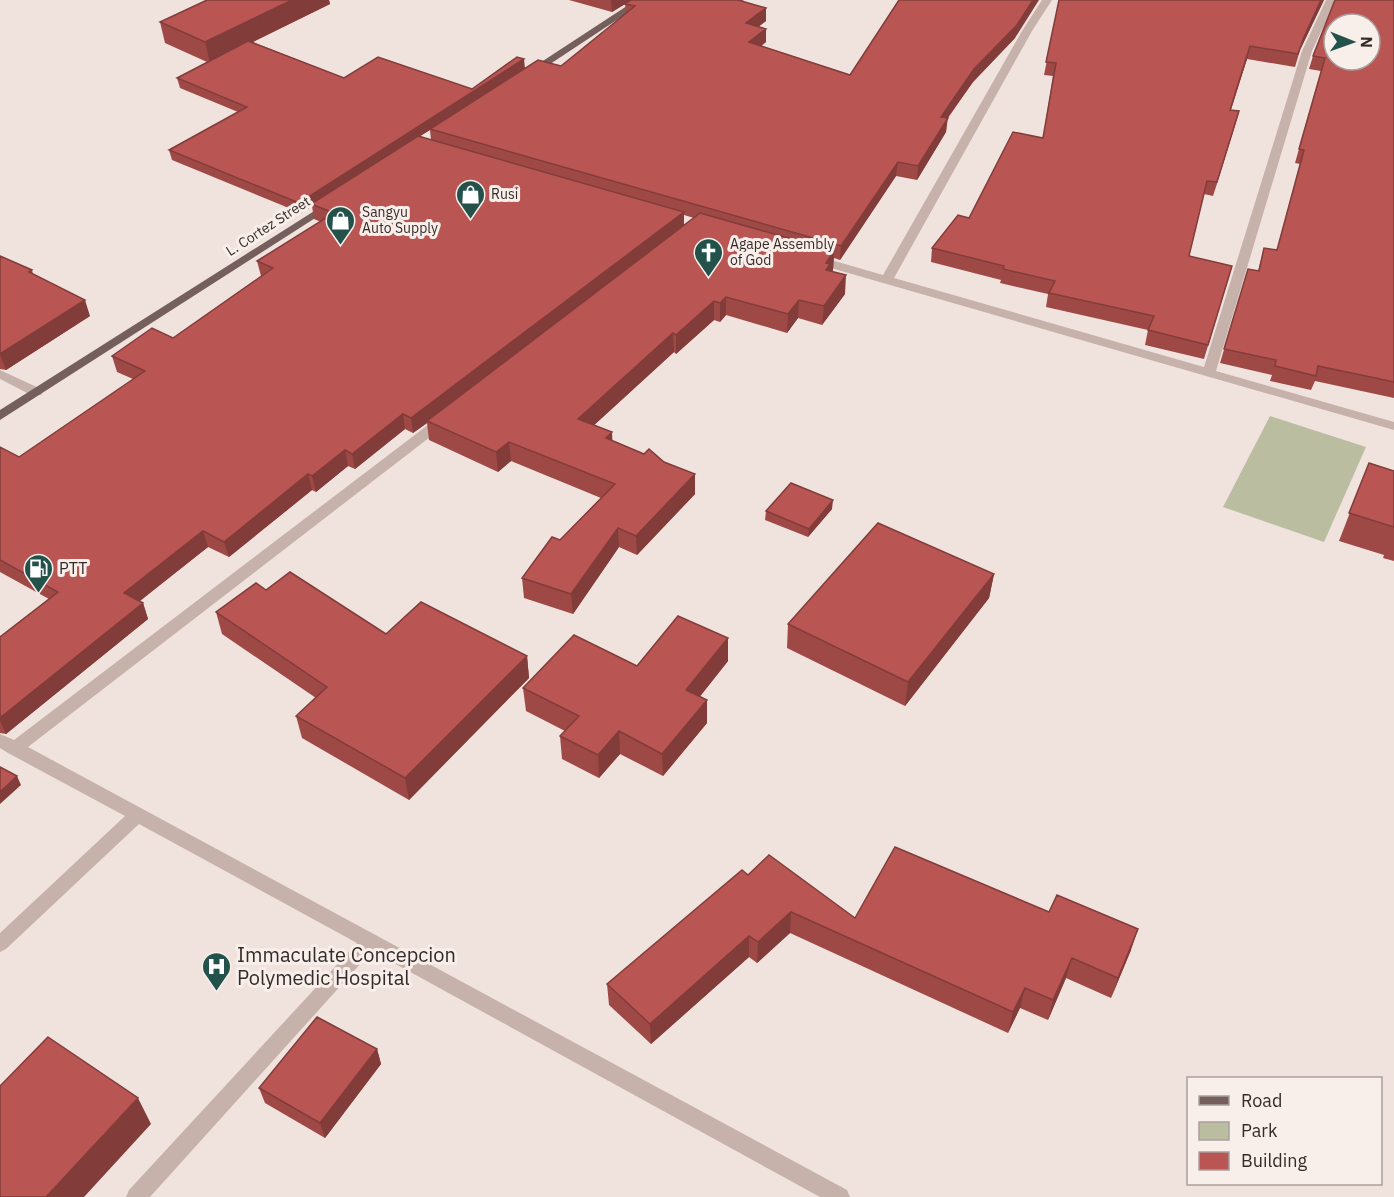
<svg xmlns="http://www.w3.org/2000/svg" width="1394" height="1197" font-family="'IBM Plex Sans',sans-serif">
  <rect width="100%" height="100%" fill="#f0e3de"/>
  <path fill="#babd9f" d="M1270,416L1366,447L1324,542L1223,507Z"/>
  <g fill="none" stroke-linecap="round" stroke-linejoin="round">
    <path fill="#c7b2ab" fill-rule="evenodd" d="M1042,0H1052L1032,31L894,278L1204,367L1302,51L1326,0H1336L1312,51L1216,371L1394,422V430L810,262V256L814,255L883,275L1022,31Z
      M0,370L41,389L43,392L41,395H31L0,379Z
      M442,417L447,418L449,421L447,424L28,747L847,1190L850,1197H820L372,951L150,1197H126L129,1190L357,943L139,824L6,949L0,952V933L125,816L8,753L0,748V734L14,740L437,418Z"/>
    <path fill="#755f5c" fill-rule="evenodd" d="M636,0H647L535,74L526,72Z
      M330,201L334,202V206L0,420V410Z"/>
  </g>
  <path fill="#9f4947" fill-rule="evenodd" d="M207,0H329L330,4L253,42L344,78L472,89L525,68L561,66L626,14L625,4L627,3L612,12L569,0H744L742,1L766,8V21L758,27L766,29V42L761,46L850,75L1015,38L973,82L948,118L946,132L917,180L896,176L840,260L834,258L833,270L832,271L845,294L822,325L798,318L787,333L726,315L720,322L714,320L676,354L674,352L594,425L612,441L695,494L637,555L619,547L573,614L524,598L522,578L601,498L511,461L498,472L429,440L427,423L413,433L405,429L355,469L348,466L316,492L312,490L229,557L208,547L139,601L143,603L148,619L6,734L0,733V637L49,599L0,572V447L19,457L133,379L117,372L112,356L173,338L261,276L257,261L321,222L314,219L312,206L301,213L172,160L169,150L238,112L180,88L177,78L207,62L165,43L160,22ZM430,130L431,140L420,136ZM684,215L694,218L684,226Z
    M1059,0H1324L1300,50L1295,67L1247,59L1231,110L1239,111L1235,125L1213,196L1204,194L1189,256L1232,266L1204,359L1145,345L1148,330L1046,307L1048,294L1000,283L1001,280L931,262L932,248L969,218L1043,138L1053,76L1044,75Z
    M1394,0V398L1315,381L1311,390L1270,381L1272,375L1220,363L1248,269L1258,271L1264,248L1277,250L1300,164L1295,163L1321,71L1309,69L1313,56Z
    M0,256L32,270L33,274L90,316L6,370L0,369Z
    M1369,463L1394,471V561L1383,558L1384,555L1339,541Z
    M832,509L808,537L765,520L766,511Z
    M994,574L989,598L905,706L787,648L788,624Z
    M266,590L386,634L527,656L529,678L409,800L302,738L296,716L316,698L222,634L216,612Z
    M728,638V661L700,696L707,700V723L663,776L620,754L599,778L562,759L560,736L565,731L526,711L523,688L637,666Z
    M748,875L855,918L1131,950L1111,998L1066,978L1048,1020L1020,1008L1008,1033L790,933L757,963L749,957L651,1044L609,1005L607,984Z
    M377,1049L381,1064L325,1138L265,1103L259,1088Z"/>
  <path fill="#823c3a" d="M292,0H329L330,4L210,63L205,42Z
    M611,0H631L612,12Z
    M1033,0H1039L1015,38L973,82L947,118L946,132L917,180L918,166L941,117L974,69Z
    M1321,0H1324L1300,50L1295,67L1304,37Z
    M766,8V21L746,36V23Z
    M766,29V42L749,55V42Z
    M1250,46L1247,59L1226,123L1230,110Z
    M524,59L525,69L313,205L311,204L312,206L301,213L299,203Z
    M1239,111L1235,125L1213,196L1217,182Z
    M898,162L896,176L840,260L841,246Z
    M684,212V227L427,421V423L413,433L411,418Z
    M834,251L833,270L825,282L826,263Z
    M846,275L845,294L822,325L824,306Z
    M726,297V315L720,322V303Z
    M85,300L90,316L6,370L0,354Z
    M799,300L798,318L787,333L788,314Z
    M714,301V320L676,354V335Z
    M673,333L674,352L579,439L578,419Z
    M403,414L405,429L355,469L352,454Z
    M612,432L613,452L606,438Z
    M509,442L511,461L498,472L496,452Z
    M345,450L348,466L316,492L312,476Z
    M308,474L312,490L229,557L224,542Z
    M695,474V494L637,555L636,536Z
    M833,500L832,509L808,537L809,529Z
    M618,528L619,547L573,614L571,594Z
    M203,531L208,547L130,609L124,593Z
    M994,574L989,598L905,706L908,682Z
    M143,603L148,619L6,734L0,721V718Z
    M728,638V661L687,713L686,690Z
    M527,656L529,678L409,800L405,778Z
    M707,700V723L663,776L662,754Z
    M619,731L620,754L599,778L598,755Z
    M17,776L21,785L0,804V792Z
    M791,912L790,933L757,963L758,942Z
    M1138,929L1131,950L1111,998L1118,978Z
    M749,936V957L651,1044L650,1024Z
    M1072,958L1066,978L1048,1020L1053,1000Z
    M1025,988L1020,1008L1008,1033L1013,1012Z
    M377,1049L381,1064L325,1138L320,1123Z
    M138,1098L151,1124L84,1197H46Z"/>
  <path fill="#b95553" stroke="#823c3a" stroke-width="1.5" fill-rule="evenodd" d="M207,0H292L205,42L160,22Z
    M631,0H738L766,8L746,23L766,29L749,42L850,75L899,0H1033L1017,25L974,69L941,117L948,118L918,166L898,162L841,246L430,129L538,60L561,66L635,6L625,4Z
    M1059,0H1321L1304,37L1298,54L1250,46L1230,110L1239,111L1217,182L1207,181L1189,256L1232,266L1208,345L1148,330L1154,316L1049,293L1055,281L1003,269L1004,266L932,248L958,215L969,218L1013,132L1043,138L1056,63L1046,62Z
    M1335,0H1394V382L1318,366L1316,376L1275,366L1276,360L1224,349L1248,269L1259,271L1264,248L1277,250L1304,150L1299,149L1325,58L1313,56ZM1334,24H1370V60H1334Z
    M248,41L344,78L378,57L472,89L517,57L524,59L299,203L169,150L247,107L177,78Z
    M418,136L684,212L411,418L403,414L352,454L345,450L312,476L308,474L224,542L203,531L124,593L143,603L0,718V637L58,592L0,560V447L19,457L145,371L112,356L152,328L173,338L273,268L257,261L334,213L311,204Z
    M700,213L834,251L826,263L830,264L826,270L846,275L824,306L799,300L788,314L726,297L720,303L714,301L676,335L673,333L578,419L612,432L606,438L644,454L649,449L664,462L695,474L636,536L618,528L571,594L522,578L552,537L560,540L615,484L509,442L496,452L427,421Z
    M0,256L32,270L29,272L85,300L0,354Z
    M1369,463L1394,471V527L1349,513Z
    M791,483L833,500L809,529L766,511Z
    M878,523L994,574L908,682L788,624Z
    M290,572L386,634L421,602L527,656L405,778L296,716L327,687L216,612L256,583L266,590Z
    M678,616L728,638L686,690L707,700L662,754L619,731L598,755L560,736L579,716L523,688L574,635L637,666Z
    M0,767L17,776L0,792Z
    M895,847L1049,912L1057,895L1138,929L1118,978L1072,958L1053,1000L1025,988L1013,1012L791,912L758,942L749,936L650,1024L607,984L742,870L748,875L769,855L855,918Z
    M317,1017L377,1049L320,1123L259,1088Z
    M48,1037L138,1098L46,1197H0V1086Z"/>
  <defs>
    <symbol id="shop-pin" viewBox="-11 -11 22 30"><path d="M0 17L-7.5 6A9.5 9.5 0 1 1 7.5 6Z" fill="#23524b" stroke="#f8eeea"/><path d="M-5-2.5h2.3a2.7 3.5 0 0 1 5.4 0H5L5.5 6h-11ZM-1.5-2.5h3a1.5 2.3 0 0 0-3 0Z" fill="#fff"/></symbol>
    <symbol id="church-pin" viewBox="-11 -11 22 30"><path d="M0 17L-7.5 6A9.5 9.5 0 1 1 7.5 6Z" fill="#23524b" stroke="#f8eeea"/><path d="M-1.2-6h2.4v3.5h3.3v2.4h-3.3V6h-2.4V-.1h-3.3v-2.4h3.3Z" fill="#fff"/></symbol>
    <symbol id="fuel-pin" viewBox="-11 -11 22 30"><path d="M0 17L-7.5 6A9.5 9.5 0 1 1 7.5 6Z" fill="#23524b" stroke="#f8eeea"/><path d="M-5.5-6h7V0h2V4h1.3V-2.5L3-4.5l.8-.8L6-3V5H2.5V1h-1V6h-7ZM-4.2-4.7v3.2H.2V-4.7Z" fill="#fff"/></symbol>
    <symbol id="hospital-pin" viewBox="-11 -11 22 30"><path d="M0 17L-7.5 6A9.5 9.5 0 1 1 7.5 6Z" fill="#23524b" stroke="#f8eeea"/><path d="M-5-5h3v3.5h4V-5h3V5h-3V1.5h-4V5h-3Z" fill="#fff"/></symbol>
  </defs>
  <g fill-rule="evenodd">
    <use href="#shop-pin" x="454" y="178" width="33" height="45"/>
    <use href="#shop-pin" x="324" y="204" width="33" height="45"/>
    <use href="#church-pin" x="692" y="236" width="33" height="45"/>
    <use href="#fuel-pin" x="22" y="552" width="33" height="45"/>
    <use href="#hospital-pin" x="200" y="950" width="33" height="45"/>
  </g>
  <g text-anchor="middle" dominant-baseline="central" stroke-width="6" stroke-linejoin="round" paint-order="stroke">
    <g font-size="14" fill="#352b29" stroke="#f8eeea" text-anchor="start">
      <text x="491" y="194">Rusi</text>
      <text x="362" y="212">Sangyu<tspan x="362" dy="16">Auto Supply</tspan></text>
      <text x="730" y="244">Agape Assembly<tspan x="730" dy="16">of God</tspan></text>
    </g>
    <g font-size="14" fill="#352b29" stroke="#f8eeea">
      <text transform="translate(268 226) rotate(-33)">L. Cortez Street</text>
    </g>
    <g font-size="16" fill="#352b29" stroke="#f8eeea" text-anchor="start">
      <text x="59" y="568">PTT</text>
    </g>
    <g font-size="20" fill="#352b29" stroke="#f8eeea" text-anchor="start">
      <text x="237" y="954">Immaculate Concepcion<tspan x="237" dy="23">Polymedic Hospital</tspan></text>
    </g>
  </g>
  <rect x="1187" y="1077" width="195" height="108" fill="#f8eeea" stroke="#aaa09d" stroke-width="1.5"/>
  <rect x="1199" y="1096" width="30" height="9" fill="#755f5c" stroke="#aaa09d" stroke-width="1.5"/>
  <text x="1241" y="1107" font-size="18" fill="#352b29">Road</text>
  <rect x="1199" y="1122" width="30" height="18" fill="#babd9f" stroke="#aaa09d" stroke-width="1.5"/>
  <text x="1241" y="1137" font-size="18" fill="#352b29">Park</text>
  <rect x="1199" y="1152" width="30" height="18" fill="#b95553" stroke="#aaa09d" stroke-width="1.5"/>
  <text x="1241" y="1167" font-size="18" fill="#352b29">Building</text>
  <g transform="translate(1352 42) rotate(91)"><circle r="28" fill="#f8eeea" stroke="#aaa09d" stroke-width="1.5"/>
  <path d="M0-4.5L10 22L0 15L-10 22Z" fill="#23524b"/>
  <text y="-9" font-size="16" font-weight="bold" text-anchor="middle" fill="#352b29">N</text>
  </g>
</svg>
